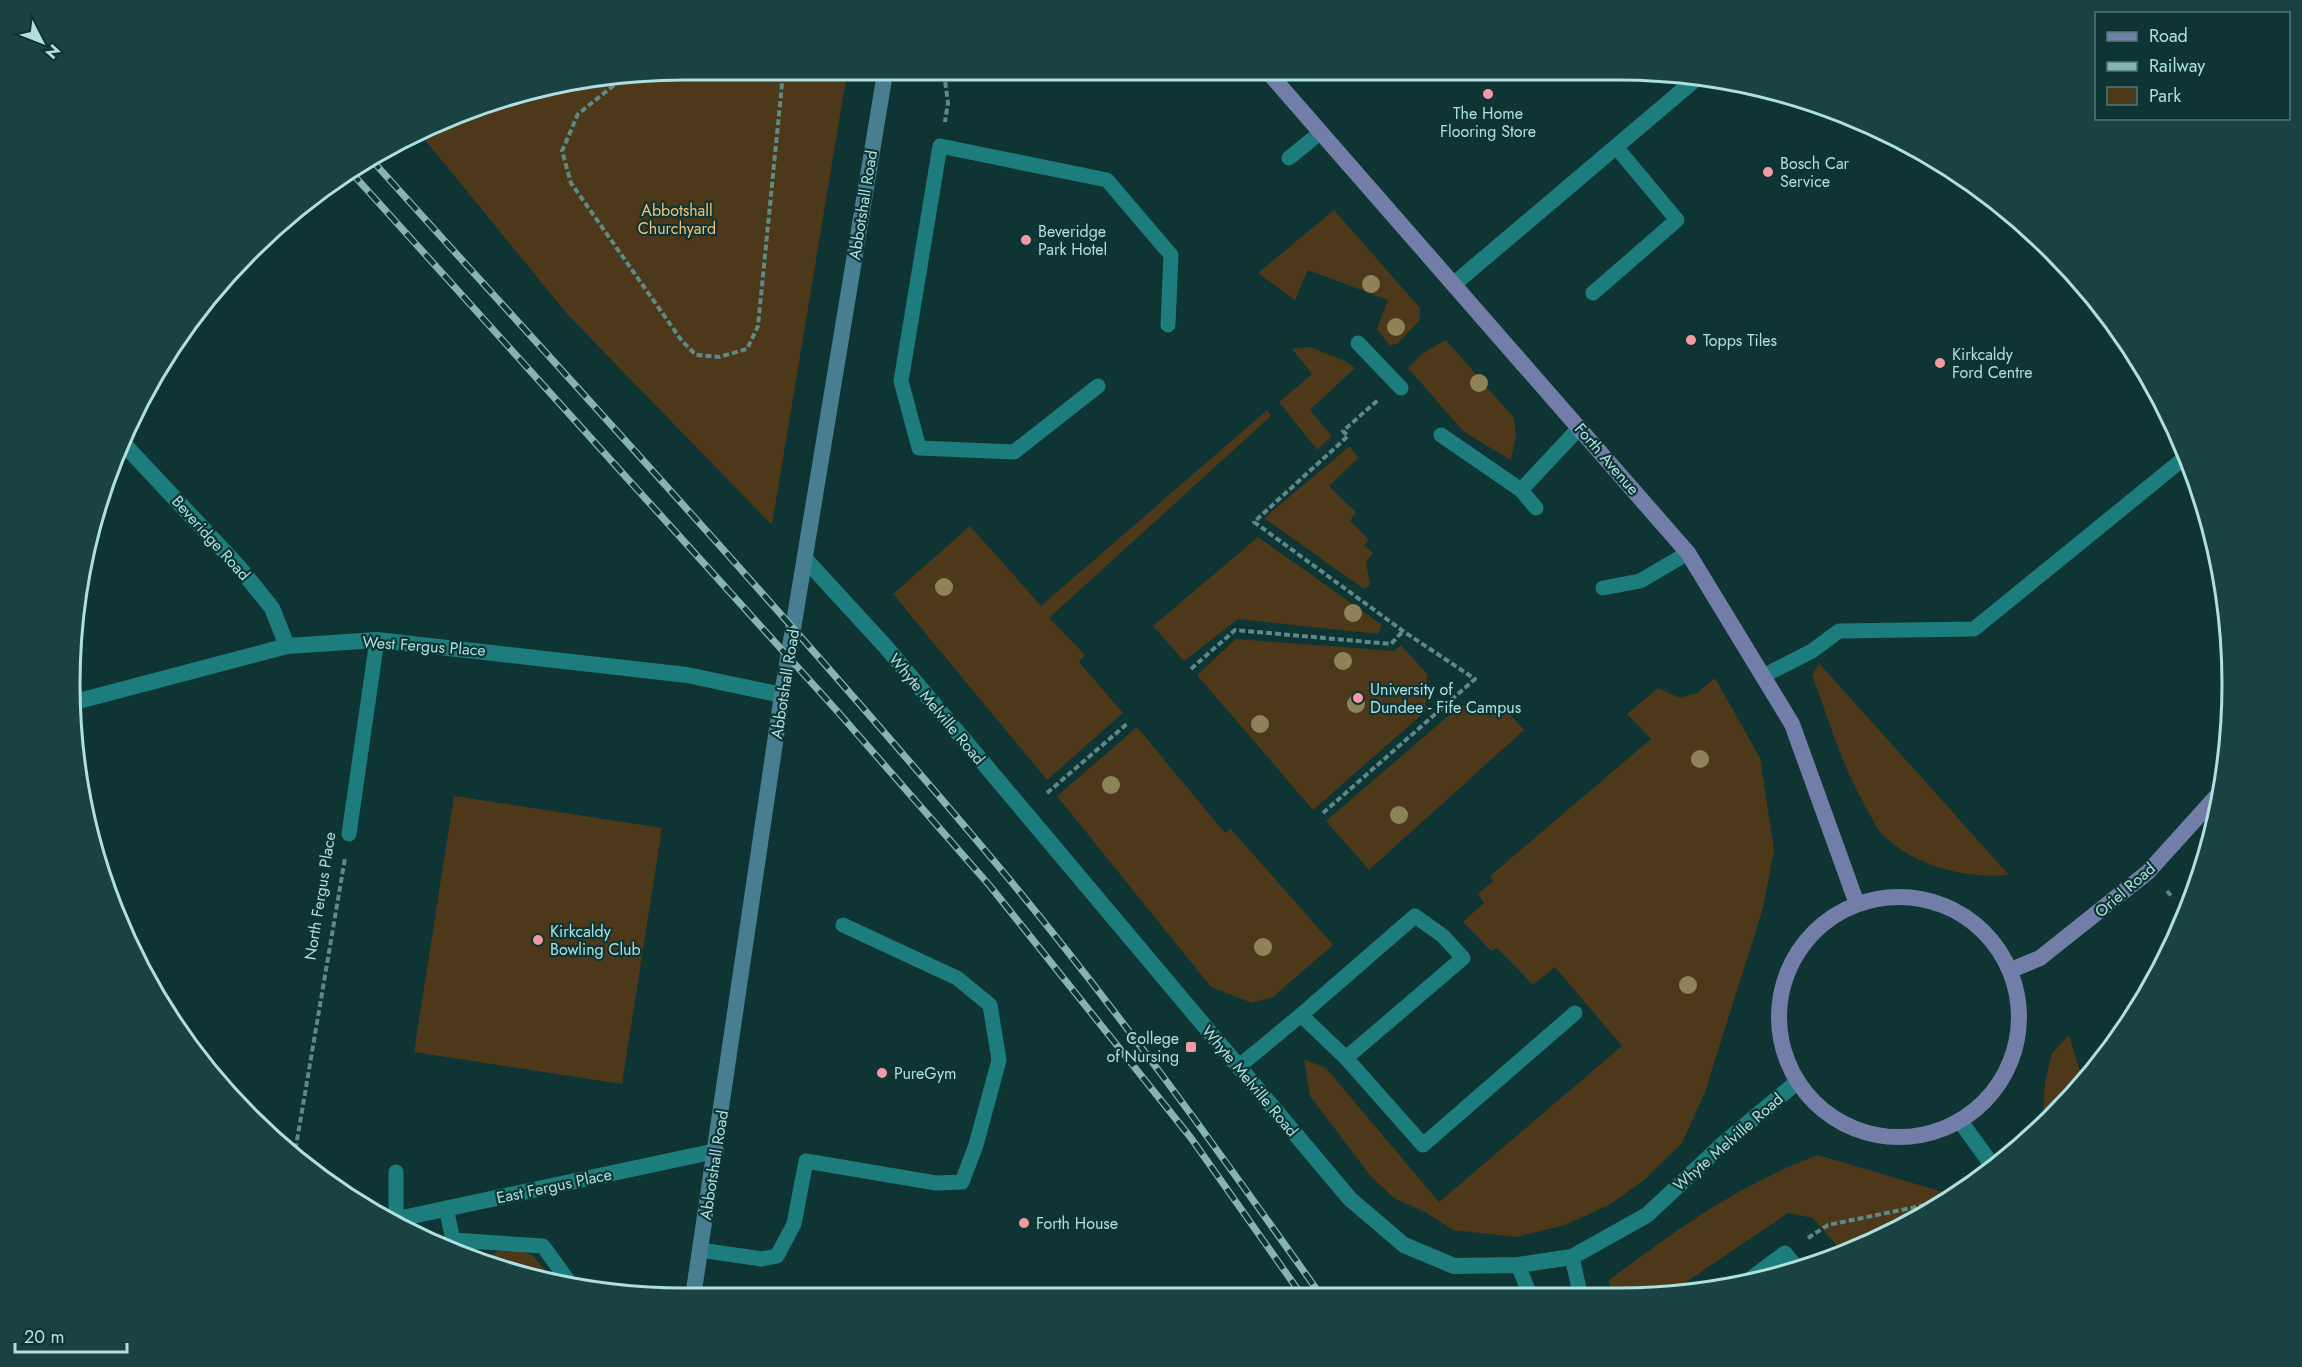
<svg xmlns="http://www.w3.org/2000/svg" width="2302" height="1367" font-family="Jost,sans-serif">
  <rect width="100%" height="100%" fill="#0e3434"/>
  <path fill="#4d381a" d="M847,73L772,525L568,315L417,130L486,102L603,74Z
    M1334,210L1420,308L1419,321L1398,343L1390,346L1377,329L1388,300L1308,270L1295,300L1258,273Z
    M1446,340L1514,418L1516,436L1511,460L1464,432L1408,368L1423,353Z
    M1310,347L1345,361L1355,368L1310,410L1332,436L1317,450L1279,402L1312,374L1292,349Z
    M1267,410L1271,416L1049,618L1085,655L1079,662L1123,713L1047,780L893,594L970,526L1041,606Z
    M1350,446L1358,458L1329,486L1356,512L1350,521L1369,540L1364,545L1373,553L1366,562L1370,585L1364,589L1264,518Z
    M1258,537L1382,625L1378,634L1238,619L1184,661L1153,626Z
    M1236,639L1394,651L1401,645L1428,675C1426,679 1425,706 1426,711L1313,810L1197,675Z
    M1819,663L2009,875C1965,879 1914,866 1882,834C1876,828 1872,818 1868,811C1843,769 1829,721 1812,675Z
    M1715,678L1760,758L1774,850L1763,908L1705,1092L1682,1143L1643,1181L1609,1205L1565,1225L1516,1237L1453,1230L1427,1213L1394,1198L1369,1174L1310,1096L1304,1059L1326,1068L1439,1202L1622,1046L1555,967L1533,985L1497,948L1491,951L1463,922L1484,903L1478,894L1493,881L1490,876L1651,739L1627,714L1658,688L1680,698L1697,693Z
    M1499,702L1524,730L1369,870L1326,821L1461,705L1478,714L1488,711Z
    M1137,727L1225,833L1231,829L1333,945L1273,997L1252,1003L1211,987L1057,796Z
    M454,796L662,828L622,1084L414,1052Z
    M2069,1035L2083,1081L2053,1118L2042,1127L2045,1083L2052,1053Z
    M1818,1155L1953,1195L1926,1215L1843,1253L1813,1218L1788,1213L1667,1295L1611,1297L1609,1280C1676,1230 1739,1184 1818,1155Z
    M508,1245L532,1255L547,1272V1277L479,1262Z"/>
  <g fill="none" stroke-linecap="round" stroke-linejoin="round">
    <path stroke="#5d8989" stroke-width="4" stroke-dasharray="6 3" stroke-linecap="butt" d="M944,73L948,103L945,122
      M628,74L578,114L562,151L571,183L682,341L696,355L719,357L747,349L758,326L783,74
      M1191,669L1235,630L1391,644L1403,631
      M1047,793L1128,723
      M1323,813L1475,679L1403,631L1254,522L1348,436L1343,431L1378,400
      M2167,891L2173,898
      M294,1158L345,858
      M1808,1238L1828,1225L1945,1201"/>
    <path stroke="#1c7d7c" stroke-width="15" d="M1289,158L1321,132
      M1593,293L1677,220L1616,147
      M1358,343L1401,388
      M1098,386L1014,452L919,448L901,381L940,146L1107,180L1171,255L1168,325
      M1441,435L1521,490
      M1536,508L1521,490L1580,427
      M1603,588L1640,581L1688,553
      M1763,676L1812,651L1839,631L1974,629L2188,455
      M349,834L377,640
      M1301,1015L1415,916L1443,936L1463,958L1346,1058
      M1238,1067L1301,1015L1346,1058L1423,1145L1575,1013
      M446,1208L453,1240L451,1248
      M396,1219V1172
      M453,1240L543,1246L569,1282
      M700,1250L762,1259L777,1256L794,1224L806,1161L936,1183L962,1182L976,1145L999,1060L990,1005L957,978L843,925
      M1572,1257L1581,1297
      M1518,1265L1531,1297
      M1750,1279L1785,1253L1798,1269"/>
    <path stroke="#1c7d7c" stroke-width="16" d="M1454,284L1697,78
      M121,441L238,566L272,608L287,646
      M806,560L885,646L1350,1199L1404,1245L1454,1266L1518,1265L1572,1257L1647,1215L1723,1144L1797,1082
      M393,1220L716,1151"/>
    <path stroke="#1c7d7c" stroke-width="16" d="M71,703L287,646L377,640L687,675L782,695
      M1960,1121L1992,1165"/>
    <path stroke="#477e91" stroke-width="16" d="M693,1297L782,695L885,73"/>
    <path stroke="#727ea7" stroke-width="16" d="M1268,72L1688,553L1792,724L1857,904
      M1779 1017a120 120 0 1 1 240 0a120 120 0 1 1-240 0Z
      M2011,970L2040,958L2148,872L2223,789"/>
    <defs>
      <path id="rail" d="M370,158C583,395 800,629 1004,873C1117,1009 1220,1153 1322,1297
        M350,171L838,712L990,886L1191,1138L1303,1297"/>
    </defs>
    <use href="#rail" stroke="#84b4b3" stroke-width="7"/>
    <use href="#rail" stroke="#0e3434" stroke-width="4.5" stroke-dasharray="14" stroke-linecap="butt"/>
  </g>
  <g fill="#8f8258">
    <circle cx="1371" cy="284" r="9"/>
    <circle cx="1396" cy="327" r="9"/>
    <circle cx="1479" cy="383" r="9"/>
    <circle cx="944" cy="587" r="9"/>
    <circle cx="1353" cy="613" r="9"/>
    <circle cx="1343" cy="661" r="9"/>
    <circle cx="1356" cy="704" r="9"/>
    <circle cx="1260" cy="724" r="9"/>
    <circle cx="1700" cy="759" r="9"/>
    <circle cx="1111" cy="785" r="9"/>
    <circle cx="1399" cy="815" r="9"/>
    <circle cx="1263" cy="947" r="9"/>
    <circle cx="1688" cy="985" r="9"/>
  </g>
  <g fill="#f49aa3" stroke="#0e3434" stroke-width="2">
    <circle cx="1488" cy="94" r="6"/>
    <circle cx="1768" cy="172" r="6"/>
    <circle cx="1026" cy="240" r="6"/>
    <circle cx="1691" cy="340" r="6"/>
    <circle cx="1940" cy="363" r="6"/>
    <circle cx="1358" cy="698" r="6"/>
    <circle cx="538" cy="940" r="6"/>
    <rect x="1185" y="1041" width="12" height="12" rx="3"/>
    <circle cx="882" cy="1073" r="6"/>
    <circle cx="1024" cy="1223" r="6"/>
  </g>
  <g text-anchor="middle" dominant-baseline="central" stroke-width="4.5" stroke-linejoin="round" paint-order="stroke">
    <g font-size="16" fill="#ade0df" stroke="#0e3434" text-anchor="start">
      <text x="1488" y="113" text-anchor="middle">The Home<tspan x="1488" dy="18">Flooring Store</tspan></text>
      <text x="1780" y="163">Bosch Car<tspan x="1780" dy="18">Service</tspan></text>
      <text x="1038" y="231">Beveridge<tspan x="1038" dy="18">Park Hotel</tspan></text>
      <text x="1703" y="340">Topps Tiles</text>
      <text x="1952" y="354">Kirkcaldy<tspan x="1952" dy="18">Ford Centre</tspan></text>
      <text x="1370" y="689">University of<tspan x="1370" dy="18">Dundee - Fife Campus</tspan></text>
      <text x="550" y="931">Kirkcaldy<tspan x="550" dy="18">Bowling Club</tspan></text>
      <text x="1179" y="1038" text-anchor="end">College<tspan x="1179" dy="18">of Nursing</tspan></text>
      <text x="894" y="1073">PureGym</text>
      <text x="1036" y="1223">Forth House</text>
    </g>
    <g font-size="16" fill="#ade0df" stroke="#0e3434">
      <text transform="translate(863 205) rotate(-81)">Abbotshall Road</text>
      <text transform="translate(1607 459) rotate(49)">Forth Avenue</text>
      <text transform="translate(211 538) rotate(48)">Beveridge Road</text>
      <text transform="translate(424 646) rotate(4)">West Fergus Place</text>
      <text transform="translate(785 684) rotate(-81)">Abbotshall Road</text>
      <text transform="translate(937 709) rotate(50)">Whyte Melville Road</text>
      <text transform="translate(2125 890) rotate(-41)">Oriel Road</text>
      <text transform="translate(320 896) rotate(-81)">North Fergus Place</text>
      <text transform="translate(1250 1081) rotate(50)">Whyte Melville Road</text>
      <text transform="translate(1728 1142) rotate(-41)">Whyte Melville Road</text>
      <text transform="translate(714 1165) rotate(-81)">Abbotshall Road</text>
      <text transform="translate(554 1186) rotate(-12)">East Fergus Place</text>
    </g>
    <g font-size="16" fill="#f9c175" stroke="#0e3434">
      <text x="677" y="210">Abbotshall<tspan x="677" dy="18">Churchyard</tspan></text>
    </g>
  </g>
  <path d="M0 0H2302V1367H0ZM684 80H1618A604 604 0 0 1 2222 684V684A604 604 0 0 1 1618 1288H684A604 604 0 0 1 80 684V684A604 604 0 0 1 684 80Z" fill="#1b4242" fill-rule="evenodd"/>
  <path fill="none" stroke="#ade0df" stroke-width="3" d="M684 80H1618A604 604 0 0 1 2222 684V684A604 604 0 0 1 1618 1288H684A604 604 0 0 1 80 684V684A604 604 0 0 1 684 80Z"/>
  <rect x="2095" y="12" width="195" height="108" fill="#0e3434" stroke="#4e7978" stroke-width="1.5"/>
  <rect x="2107" y="32" width="30" height="9" fill="#727ea7" stroke="#4e7978" stroke-width="1.5"/>
  <text x="2149" y="42" font-size="18" fill="#ade0df">Road</text>
  <rect x="2107" y="62" width="30" height="9" fill="#84b4b3" stroke="#4e7978" stroke-width="1.5"/>
  <text x="2149" y="72" font-size="18" fill="#ade0df">Railway</text>
  <rect x="2107" y="87" width="30" height="18" fill="#4d381a" stroke="#4e7978" stroke-width="1.5"/>
  <text x="2149" y="102" font-size="18" fill="#ade0df">Park</text>
  <g transform="translate(42 42) rotate(132)" stroke="#0e3434" stroke-width="4.5" paint-order="stroke">
  <path d="M0-4.5L10 22L0 15L-10 22Z" fill="#ade0df"/>
  <text y="-9" font-size="16" font-weight="bold" text-anchor="middle" fill="#ade0df">N</text>
  </g>
  <path d="M15 1343v9h112v-9" fill="none" stroke="#ade0df" stroke-width="3"/>
  <text x="24" y="1343" font-size="18" fill="#ade0df" stroke="#0e3434" stroke-width="4.5" paint-order="stroke">20 m</text>
</svg>
